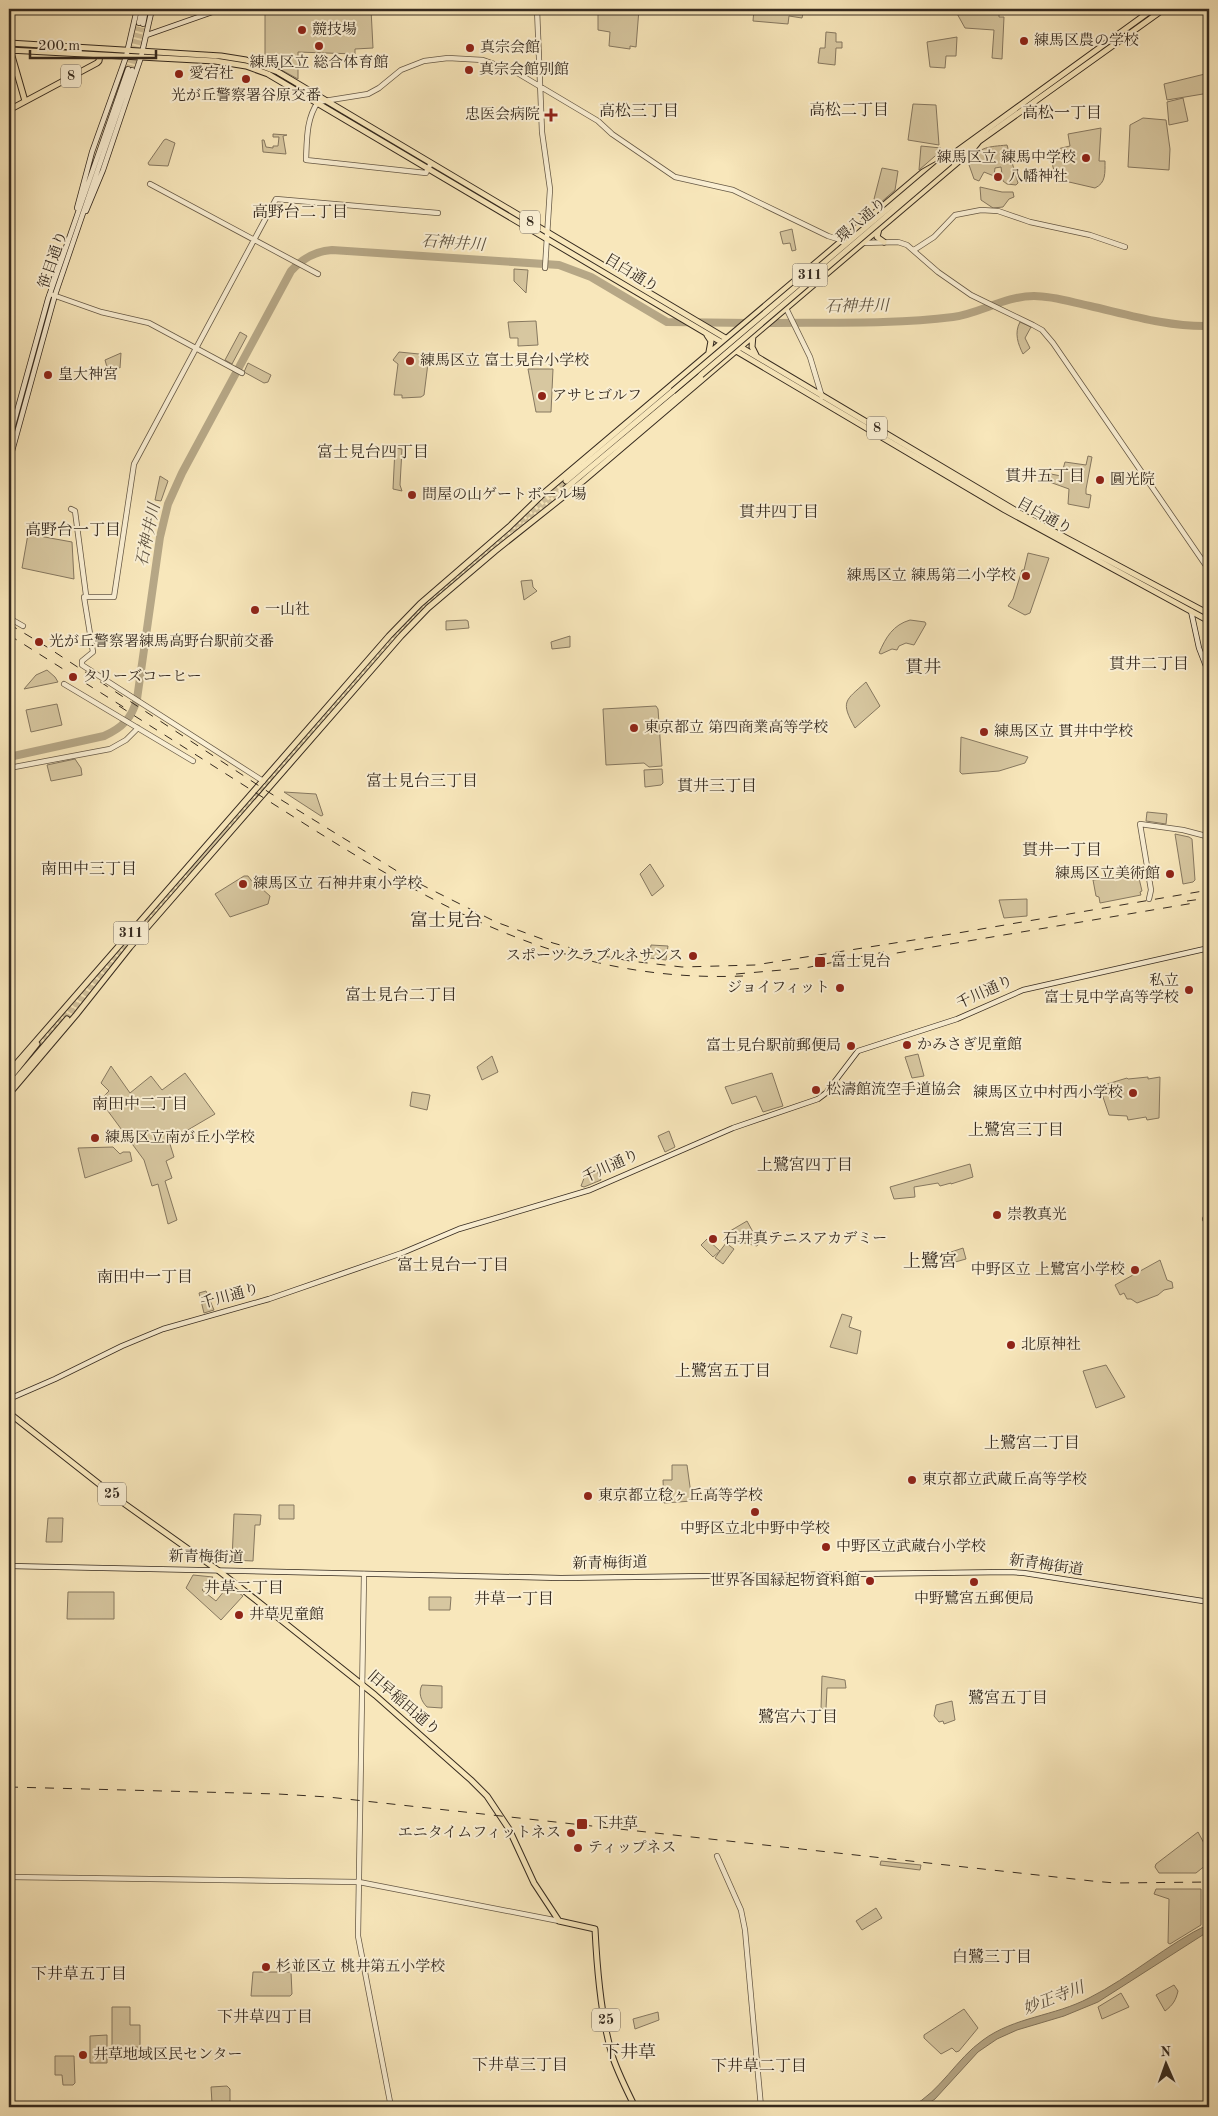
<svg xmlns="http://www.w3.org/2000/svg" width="1218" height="2116" font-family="'Old Standard TT','Noto Serif JP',serif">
  <rect width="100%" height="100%" fill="#f8e7bb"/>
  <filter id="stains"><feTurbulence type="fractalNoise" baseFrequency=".004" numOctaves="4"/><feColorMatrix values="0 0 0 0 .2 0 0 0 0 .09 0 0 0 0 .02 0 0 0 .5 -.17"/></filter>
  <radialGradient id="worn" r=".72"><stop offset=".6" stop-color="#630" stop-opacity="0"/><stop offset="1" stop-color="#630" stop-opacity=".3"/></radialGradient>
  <path fill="#d7c7a0" stroke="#867860" d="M265,9H371L373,48L355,49V54L298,52V79L265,61Z
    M598,9H639L636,47L630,46V49L609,46L610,32L598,30Z
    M754,9H804L802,18L789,16L788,24L753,21Z
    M999,9V17H1004L1002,59L992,58L994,30L965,28L955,10Z
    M826,32L836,33V42H842V48H836L835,65L818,63L820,48H825Z
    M957,37L956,56H946L945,68L930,67L927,42Z
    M1209,73V93L1167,100L1164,84Z
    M1183,98L1188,121L1169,125L1167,102Z
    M913,104L936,105L939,145L908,140Z
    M1143,118L1166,120L1170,149L1169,170L1128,167L1130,125Z
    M1101,128L1099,161H1105C1105,173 1106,183 1095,188L1056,179L1049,151L1070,146L1068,134Z
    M273,134L287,135L283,136L286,154L263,152L262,140H264L266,147L273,148V146H278L279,137H273Z
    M166,139L175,143L168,166L149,165L148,163L164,140Z
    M1007,145L1018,183L1016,185L1007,184L1003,181L1001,167L995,168L994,176L984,172L979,181L974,179L968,162C981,146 988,147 1007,145Z
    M921,146L941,148L942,150L919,170Z
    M882,168L898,171L895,190L879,204L874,199Z
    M980,187L1002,192H1013L1014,197L1009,199L1003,207L993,208L981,200Z
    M792,229L796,250L792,251L790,243L783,244L780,232Z
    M514,269L528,270L526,293L514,281Z
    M536,321L538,345L518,346V338H510L508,322Z
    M1020,322L1031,327L1025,338L1030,348L1023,354C1018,344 1014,333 1020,322Z
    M240,332L247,336L232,364L225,360Z
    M399,352L429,355L424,395L421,397L402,398V395H394L398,364L393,360Z
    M121,353L120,368L107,367L105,360Z
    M248,363L271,375L268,382L264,383L244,372Z
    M528,369H553L551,412H536Z
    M395,448L402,449L400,485L402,491L393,489Z
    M1088,456L1092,457L1086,489V494L1091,495L1089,508L1068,504L1069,489L1044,480L1046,473L1061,476L1065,462L1086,465Z
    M160,476L168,481L161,501L155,500Z
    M28,534L72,542L74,579L22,568Z
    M1028,553L1049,558L1030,613L1025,615L1008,606L1013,599L1022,570H1024Z
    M532,580L533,587L537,591L524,600L521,581Z
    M466,620L468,621L469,628L446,630V621Z
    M910,620L925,622L926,624L914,645L906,643L899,646L897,650L892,649L881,654L879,653C886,637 893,625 910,620Z
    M570,636V647L552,649L551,642Z
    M47,670L55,677L58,682L24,689L36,675Z
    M866,682L880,706L855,728C840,701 845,701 866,682Z
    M57,704L62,725L31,732L26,710Z
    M656,706L658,709L662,766L649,767L644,763L606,765L603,709Z
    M961,737L1028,757L1025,763L999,771L962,774L960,772Z
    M75,759L81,768L82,775L51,781L47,765Z
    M662,769L663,783L661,785L645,787L644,770Z
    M284,792L316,794L323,815L321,816Z
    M1147,812L1167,814L1166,824L1146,821Z
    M227,826L230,829L189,874L186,872Z
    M1175,834L1189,837L1192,839L1195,880L1193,882L1183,884Z
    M650,864L664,886L652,896L640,874Z
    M1138,874L1142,891L1140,892L1141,895L1100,903L1099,897L1096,896L1093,880Z
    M244,876H248L256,887L261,888L270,896L268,904L230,917L215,894Z
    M1027,899V916L1004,918L999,900Z
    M651,945L668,946L666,960L649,958Z
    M918,1054L924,1076L912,1078L905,1057Z
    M492,1056L498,1072L482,1080L477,1067Z
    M111,1066L130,1093L151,1076L162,1090L185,1073L215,1114L169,1141L174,1157L166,1161L172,1178L165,1181L177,1220L168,1224L158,1184L152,1186L144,1160L102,1103L106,1099L104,1096L109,1091L101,1083Z
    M772,1073L783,1106L763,1112L756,1096L732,1104L725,1087Z
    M1148,1077V1079L1160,1077L1159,1118L1147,1120L1146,1117L1128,1120L1127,1116L1109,1115L1102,1094H1099L1098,1089L1095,1090L1094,1088L1127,1078L1128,1079Z
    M412,1092L430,1095L427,1110L410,1106Z
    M669,1131L675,1147L665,1152L658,1136Z
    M113,1147L120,1154L123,1152H130L132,1161L85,1178L78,1148Z
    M970,1164L973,1177L951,1184V1183L940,1186L938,1183L914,1187L915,1197L894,1199L890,1187Z
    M596,1169L601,1180L584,1187L581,1186L586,1173Z
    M747,1221L759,1243L757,1246L736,1241L725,1234Z
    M707,1239L720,1251L726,1243L734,1249L723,1264L715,1258L720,1251L713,1257L701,1245Z
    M963,1248L966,1259L948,1264L945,1254Z
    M1160,1260L1167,1280L1172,1282L1173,1288L1164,1290L1158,1295L1137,1303L1131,1299H1127L1124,1293L1120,1295L1115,1285Z
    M206,1291L214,1310L204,1313L199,1293Z
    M842,1314L852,1317L849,1327L861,1331L857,1354L830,1347Z
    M1106,1365L1125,1397L1096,1408L1083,1371Z
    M672,1465H687L692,1501L664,1503L663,1480H672Z
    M279,1505H294V1519H279Z
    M234,1514L261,1515L260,1525H255L253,1561L232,1560Z
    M48,1518H63L62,1542H46Z
    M193,1575L213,1577L202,1590L216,1601L229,1585L243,1596L221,1620L186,1588Z
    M68,1592H114V1619H67Z
    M429,1597H451L450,1610H429Z
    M822,1676L845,1680L846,1688H827L826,1709H821Z
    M422,1685L442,1686V1708L427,1707C421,1701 418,1693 422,1685Z
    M952,1701L955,1720L944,1724L943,1721L939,1722L934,1716L936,1705Z
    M1198,1832L1206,1847L1204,1849L1206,1865L1196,1873H1159L1155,1867L1156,1864Z
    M881,1861L921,1865L920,1870L880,1865Z
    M1156,1889H1201V1925L1170,1944L1168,1943L1169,1899L1154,1894Z
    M876,1908L882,1918L862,1930L856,1921Z
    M253,1972H291L292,1994L290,1996H251Z
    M1174,1985L1178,1991C1176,2000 1173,2005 1165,2011L1156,1995Z
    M1121,1993L1129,2007L1102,2019L1098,2007Z
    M112,2007H130V2025H140V2047L112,2048Z
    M964,2009L978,2028L959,2051L956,2052L952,2048L941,2054L924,2038V2035Z
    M658,2012L659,2020L635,2029L633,2019Z
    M107,2035V2063H90V2036Z
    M55,2056H74L75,2083L73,2085H63L62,2075H55Z
    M227,2086L230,2089V2101L216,2107L212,2103L211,2087Z"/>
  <path fill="#b6a786" stroke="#82755d" d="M1209,1924V1931L1098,2002L1064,2016L1017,2030L997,2039L978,2052L935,2099L923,2107H911C941,2091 956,2059 983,2040C1014,2017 1055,2016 1089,1998C1131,1977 1167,1944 1209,1924Z"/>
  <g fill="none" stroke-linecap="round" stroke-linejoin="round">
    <path stroke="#b6a786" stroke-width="8" d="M763,323C826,322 890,325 953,317C981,313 1005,296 1034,296C1053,296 1071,302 1090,306C1129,315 1168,327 1209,326
      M9,757L104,736C122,728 132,718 137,699L160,537L168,504L182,473L291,271C302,259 315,251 332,250L559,265L591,277L667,322L751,323"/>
    <path stroke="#d1c19c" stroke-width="4.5" stroke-dasharray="4.5 2" stroke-linecap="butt" d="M128,69L139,23
      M132,70L143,24"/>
    <path stroke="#d1c19c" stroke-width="5" stroke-dasharray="5 2.5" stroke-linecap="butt" d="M514,533L566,488
      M67,1019L122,954
      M34,1051L399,629L566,481"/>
    <defs>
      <path id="tertiary" d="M537,9L542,132L550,189L545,268
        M431,163L426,173L306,160C307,140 306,119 318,102L368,94L379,88L401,70L424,61L448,58L483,60L514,71L598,121L612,134L675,177L733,190L828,236L844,241
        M150,184L318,274
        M862,243L898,242L907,245L938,272L971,295L1033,325L1042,330L1053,343L1209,570
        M914,250L934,237L955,215L981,210L998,211L1030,222L1090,235L1125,247
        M50,294L101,312L149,323L242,373
        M786,308L810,357L822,397
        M71,509L75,511L86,595
        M9,618L23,626
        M64,684L193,761
        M9,768L110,749L126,740L138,728
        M263,781L82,665V661L93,652L84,597H114L134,464L276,199L438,213
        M1149,899L1151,890L1140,824L1183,830L1206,836
        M1205,1219H1209
        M364,1574L358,1936L391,2107
        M717,1856L741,1910L745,1930L761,2107
        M9,1877L359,1882L559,1921"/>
      <path id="secondary" d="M139,23L142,9
        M143,24L146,9
        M147,35L221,9
        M77,208L92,152L126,57L137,9
        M86,211L103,170L141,57L152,9
        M9,440L48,299L128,69
        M9,462L55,295L132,70
        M1191,611L1199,648L1209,674
        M9,1399L55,1379L122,1346L163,1329L269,1299L402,1253L459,1229L590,1190L733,1128L818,1099L826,1093L858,1051L957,1019L1023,990L1209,948
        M9,1566L561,1578L1009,1572L1024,1573L1209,1602"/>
      <path id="primary" d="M9,43L221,56L246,60L278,72L1023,515L1209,614
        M10,49L25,101
        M9,50L215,61L246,66L268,74L1005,510L1209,621
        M9,110L97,63L99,61L100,55
        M950,162L1164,9
        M879,229L877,237L884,242
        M707,335L711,341L709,352
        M753,335L752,347L756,355
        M566,481L673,391
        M566,488L701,375
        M9,1072L389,636L420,604L509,527L544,493L923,172L946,159L1153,9
        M9,1079L37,1044
        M9,1087L67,1019
        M9,1094L76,1015L130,947L401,636L428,608L495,551L583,481L972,150L980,140
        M9,1413L122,1502L219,1571L261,1604L375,1695L471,1780L487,1796L509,1829L534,1883L559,1921L595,1929C597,1969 601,2020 613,2058C619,2075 627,2091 635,2107"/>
    </defs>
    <use href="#tertiary" stroke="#665946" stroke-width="6"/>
    <use href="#secondary" stroke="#352a1f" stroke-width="6"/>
    <use href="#primary" stroke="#352a1f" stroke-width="7"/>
    <use href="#tertiary" stroke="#faefd3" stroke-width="4.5"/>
    <use href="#secondary" stroke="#faefd3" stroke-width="4.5"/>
    <use href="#primary" stroke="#f8e7bb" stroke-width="5"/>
    <path stroke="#352a1f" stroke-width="1" stroke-dasharray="9 9" stroke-linecap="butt" d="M9,624L47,647L270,793L410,879L496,922L553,943L593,954L630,961L682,967L755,965L958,933L1209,890
      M9,635L125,708
      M119,706C182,746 245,786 308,826C447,913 572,983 743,976
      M1187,901L1209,898
      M879,956L1194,903
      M736,974L805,968L884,952
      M9,1787L278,1794L328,1797L1092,1881L1115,1883L1209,1882"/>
    <defs>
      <path id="primary-bridge" d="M701,375L950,162
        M673,391L946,159"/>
    </defs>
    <use href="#primary-bridge" stroke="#352a1f" stroke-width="7" stroke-linecap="butt"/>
    <use href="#primary-bridge" stroke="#f8e7bb" stroke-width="5"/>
  </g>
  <g fill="#8f2418" stroke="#faefd3" stroke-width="2">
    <circle cx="302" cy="30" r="5"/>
    <circle cx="1024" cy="41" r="5"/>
    <circle cx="319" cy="46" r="5"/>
    <circle cx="470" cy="48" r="5"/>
    <circle cx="469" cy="70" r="5"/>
    <circle cx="179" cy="74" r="5"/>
    <circle cx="246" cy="79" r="5"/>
    <path d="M548.5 107.5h5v5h5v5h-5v5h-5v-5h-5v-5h5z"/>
    <circle cx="1086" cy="158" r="5"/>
    <circle cx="998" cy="177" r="5"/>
    <circle cx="410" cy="361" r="5"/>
    <circle cx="48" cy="375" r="5"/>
    <circle cx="542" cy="396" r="5"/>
    <circle cx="1100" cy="480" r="5"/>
    <circle cx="412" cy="495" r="5"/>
    <circle cx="1026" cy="576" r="5"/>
    <circle cx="255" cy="610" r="5"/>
    <circle cx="39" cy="642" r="5"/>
    <circle cx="73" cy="677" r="5"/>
    <circle cx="634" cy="728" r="5"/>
    <circle cx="984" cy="732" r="5"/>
    <circle cx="1170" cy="874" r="5"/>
    <circle cx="243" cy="884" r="5"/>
    <circle cx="693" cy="956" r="5"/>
    <rect x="814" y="956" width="12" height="12" rx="2.5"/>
    <circle cx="840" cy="988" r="5"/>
    <circle cx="1189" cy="990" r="5"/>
    <circle cx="907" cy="1045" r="5"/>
    <circle cx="851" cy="1046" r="5"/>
    <circle cx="816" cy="1090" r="5"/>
    <circle cx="1133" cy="1093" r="5"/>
    <circle cx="95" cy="1138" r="5"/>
    <circle cx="997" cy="1215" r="5"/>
    <circle cx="713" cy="1239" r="5"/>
    <circle cx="1135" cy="1270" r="5"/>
    <circle cx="1011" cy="1345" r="5"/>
    <circle cx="912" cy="1480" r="5"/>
    <circle cx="588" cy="1496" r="5"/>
    <circle cx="755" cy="1512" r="5"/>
    <circle cx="826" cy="1547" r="5"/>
    <circle cx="870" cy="1581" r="5"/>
    <circle cx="974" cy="1582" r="5"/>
    <circle cx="239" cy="1615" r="5"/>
    <rect x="576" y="1818" width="12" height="12" rx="2.5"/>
    <circle cx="571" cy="1833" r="5"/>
    <circle cx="578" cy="1848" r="5"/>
    <circle cx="266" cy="1967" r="5"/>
    <circle cx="83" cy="2055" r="5"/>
  </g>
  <g text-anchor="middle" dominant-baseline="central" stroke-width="4" stroke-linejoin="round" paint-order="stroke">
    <g fill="#faefd3" stroke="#706555" stroke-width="1">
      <rect x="61" y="64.5" width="20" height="23" rx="4"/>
      <rect x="520" y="210.5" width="20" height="23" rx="4"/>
      <rect x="792.5" y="263.5" width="35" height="23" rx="4"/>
      <rect x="867" y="416.5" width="20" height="23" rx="4"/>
      <rect x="113.5" y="921.5" width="35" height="23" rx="4"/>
      <rect x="98" y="1482.5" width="28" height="23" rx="4"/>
      <rect x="592" y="2008.5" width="28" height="23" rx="4"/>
    </g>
    <g font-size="14" font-weight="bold" fill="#352a1f">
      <text x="71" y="76">8</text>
      <text x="530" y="222">8</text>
      <text x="810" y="275">311</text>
      <text x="877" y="428">8</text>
      <text x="131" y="933">311</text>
      <text x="112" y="1494">25</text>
      <text x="606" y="2020">25</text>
    </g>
    <g font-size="15" fill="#352a1f" stroke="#faefd3" text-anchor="start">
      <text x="312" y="30">競技場</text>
      <text x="1034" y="41">練馬区農の学校</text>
      <text x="480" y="48">真宗会館</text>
      <text x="319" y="63" text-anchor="middle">練馬区立 総合体育館</text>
      <text x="479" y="70">真宗会館別館</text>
      <text x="189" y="74">愛宕社</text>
      <text x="246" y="96" text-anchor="middle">光が丘警察署谷原交番</text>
      <text x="540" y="115" text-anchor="end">忠医会病院</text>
      <text x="1076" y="158" text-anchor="end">練馬区立 練馬中学校</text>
      <text x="1008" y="177">八幡神社</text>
      <text x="420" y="361">練馬区立 富士見台小学校</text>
      <text x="58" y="375">皇大神宮</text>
      <text x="552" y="396">アサヒゴルフ</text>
      <text x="1110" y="480">圓光院</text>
      <text x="422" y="495">問屋の山ゲートボール場</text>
      <text x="1016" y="576" text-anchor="end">練馬区立 練馬第二小学校</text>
      <text x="265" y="610">一山社</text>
      <text x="49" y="642">光が丘警察署練馬高野台駅前交番</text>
      <text x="83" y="677">タリーズコーヒー</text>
      <text x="644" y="728">東京都立 第四商業高等学校</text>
      <text x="994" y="732">練馬区立 貫井中学校</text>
      <text x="1160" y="874" text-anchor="end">練馬区立美術館</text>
      <text x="253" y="884">練馬区立 石神井東小学校</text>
      <text x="683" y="956" text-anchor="end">スポーツクラブルネサンス</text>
      <text x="831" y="962">富士見台</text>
      <text x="1179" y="981" text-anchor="end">私立<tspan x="1179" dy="17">富士見中学高等学校</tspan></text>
      <text x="830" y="988" text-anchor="end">ジョイフィット</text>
      <text x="917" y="1045">かみさぎ児童館</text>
      <text x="841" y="1046" text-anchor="end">富士見台駅前郵便局</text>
      <text x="826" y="1090">松濤館流空手道協会</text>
      <text x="1123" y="1093" text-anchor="end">練馬区立中村西小学校</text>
      <text x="105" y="1138">練馬区立南が丘小学校</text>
      <text x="1007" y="1215">崇教真光</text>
      <text x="723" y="1239">石井真テニスアカデミー</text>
      <text x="1125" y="1270" text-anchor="end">中野区立 上鷺宮小学校</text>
      <text x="1021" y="1345">北原神社</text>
      <text x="922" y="1480">東京都立武蔵丘高等学校</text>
      <text x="598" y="1496">東京都立稔ヶ丘高等学校</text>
      <text x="755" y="1529" text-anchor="middle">中野区立北中野中学校</text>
      <text x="836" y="1547">中野区立武蔵台小学校</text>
      <text x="860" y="1581" text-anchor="end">世界各国縁起物資料館</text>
      <text x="974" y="1599" text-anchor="middle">中野鷺宮五郵便局</text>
      <text x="249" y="1615">井草児童館</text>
      <text x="593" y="1824">下井草</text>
      <text x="561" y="1833" text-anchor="end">エニタイムフィットネス</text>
      <text x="588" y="1848">ティップネス</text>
      <text x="276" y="1967">杉並区立 桃井第五小学校</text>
      <text x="93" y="2055">井草地域区民センター</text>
    </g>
    <g font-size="15" fill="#352a1f" stroke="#faefd3">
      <text transform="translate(862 221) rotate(-40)">環八通り</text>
      <text transform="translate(54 260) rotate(-71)">笹目通り</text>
      <text transform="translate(631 274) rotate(31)">目白通り</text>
      <text transform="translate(1044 517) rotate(29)">目白通り</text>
      <text transform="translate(985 993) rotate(-24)">千川通り</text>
      <text transform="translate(611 1167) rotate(-24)">千川通り</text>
      <text transform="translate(230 1297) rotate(-15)">千川通り</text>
      <text transform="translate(206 1558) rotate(1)">新青梅街道</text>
      <text transform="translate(610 1564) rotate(-1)">新青梅街道</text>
      <text transform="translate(1046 1566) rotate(8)">新青梅街道</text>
      <text transform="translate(403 1704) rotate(41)">旧早稲田通り</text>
    </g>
    <g font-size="16" fill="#352a1f" stroke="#faefd3">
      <text x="849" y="111">高松二丁目</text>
      <text x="639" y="112">高松三丁目</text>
      <text x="1062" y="114">高松一丁目</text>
      <text x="300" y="213">高野台二丁目</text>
      <text x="373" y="453">富士見台四丁目</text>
      <text x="1045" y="477">貫井五丁目</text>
      <text x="779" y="513">貫井四丁目</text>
      <text x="73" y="531">高野台一丁目</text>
      <text x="1149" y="665">貫井二丁目</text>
      <text x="422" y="782">富士見台三丁目</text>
      <text x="717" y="787">貫井三丁目</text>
      <text x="1062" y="851">貫井一丁目</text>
      <text x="89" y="870">南田中三丁目</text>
      <text x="401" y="996">富士見台二丁目</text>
      <text x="140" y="1105">南田中二丁目</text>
      <text x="1016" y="1131">上鷺宮三丁目</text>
      <text x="805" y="1166">上鷺宮四丁目</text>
      <text x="453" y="1266">富士見台一丁目</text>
      <text x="145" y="1278">南田中一丁目</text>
      <text x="723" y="1372">上鷺宮五丁目</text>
      <text x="1032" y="1444">上鷺宮二丁目</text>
      <text x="244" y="1589">井草二丁目</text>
      <text x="514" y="1600">井草一丁目</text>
      <text x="1008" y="1699">鷺宮五丁目</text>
      <text x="798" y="1718">鷺宮六丁目</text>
      <text x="992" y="1958">白鷺三丁目</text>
      <text x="79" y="1975">下井草五丁目</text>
      <text x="265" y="2018">下井草四丁目</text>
      <text x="520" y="2066">下井草三丁目</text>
      <text x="759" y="2067">下井草二丁目</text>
    </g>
    <g font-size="16" font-style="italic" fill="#5c503e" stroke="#faefd3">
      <text transform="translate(453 244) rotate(4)">石神井川</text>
      <text transform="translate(857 307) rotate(-1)">石神井川</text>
      <text transform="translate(149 535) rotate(-78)">石神井川</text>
      <text transform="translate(1054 1999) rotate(-21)">妙正寺川</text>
    </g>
    <g font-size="18" fill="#352a1f" stroke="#faefd3">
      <text x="923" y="668">貫井</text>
      <text x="446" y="921">富士見台</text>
      <text x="930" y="1262">上鷺宮</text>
      <text x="629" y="2053">下井草</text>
    </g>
  </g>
  <rect width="1218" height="2116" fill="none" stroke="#f8e7bb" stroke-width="30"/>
  <rect x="10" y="10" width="1198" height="2096" fill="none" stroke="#352a1f" stroke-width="2.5"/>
  <rect x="15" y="15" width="1188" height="2086" fill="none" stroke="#352a1f"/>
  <g transform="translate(1166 2064) rotate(358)" stroke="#faefd3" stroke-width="4" paint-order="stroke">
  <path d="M0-4L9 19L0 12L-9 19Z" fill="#352a1f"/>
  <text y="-8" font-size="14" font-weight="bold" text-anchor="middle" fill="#352a1f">N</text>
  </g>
  <path d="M30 50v8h126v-8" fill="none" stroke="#352a1f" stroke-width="2.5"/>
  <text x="38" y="50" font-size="15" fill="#352a1f" stroke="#faefd3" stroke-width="4" paint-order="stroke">200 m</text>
  <rect width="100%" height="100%" filter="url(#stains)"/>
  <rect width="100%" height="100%" fill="url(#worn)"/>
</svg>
